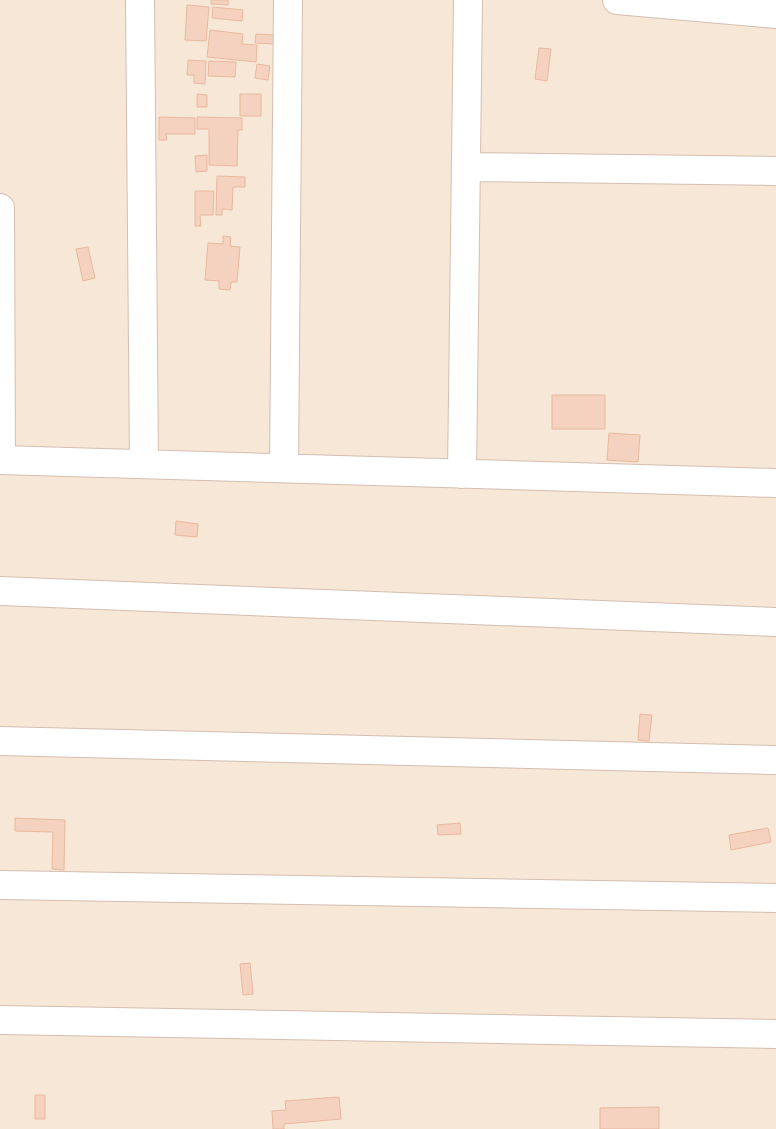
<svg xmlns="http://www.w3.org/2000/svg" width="776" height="1129" font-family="Montserrat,sans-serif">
  <rect width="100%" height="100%" fill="#fef5e9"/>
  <path fill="#f6e7d7" d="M0,0H776V1129H0Z"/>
  <path fill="#f5d2bf" stroke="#e9b89e" d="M211,0H228V5L211,4Z
    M187,5L209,7L206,41L185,40Z
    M213,7L243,10L242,21L212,18Z
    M210,30L243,34L242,44L257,45L256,62L207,57Z
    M256,34L276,35V44L255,43Z
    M539,48L551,49L547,81L535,79Z
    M188,60L206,61L205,84L194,83V75H187Z
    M209,61L236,62L235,77L208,76Z
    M257,64L270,66L268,80L255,78Z
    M197,94L207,95V107H197Z
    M240,94H261V116H240Z
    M159,117L195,118V134H166L167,140H159Z
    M197,117L242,118V130H238L237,166L209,165V129H197Z
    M207,155V171L196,172L195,156Z
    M217,176L245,177V187H233L232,210L222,209V215H216Z
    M195,191H214L213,215H200L201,226H195Z
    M223,236L231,237L230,246L240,247L237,282H231L230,290L219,289V281L205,280L208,243L223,244Z
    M88,247L95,278L83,281L76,249Z
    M552,395H605V429H552Z
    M609,433L640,435L638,462L607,460Z
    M176,521L198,524L197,537L175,535Z
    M640,714L652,715L649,741L638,740Z
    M15,818L65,820L64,870L52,869L53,832L15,831Z
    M460,823L461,834L438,835L437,825Z
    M768,828L771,842L731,850L729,835Z
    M250,963L253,994L243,995L240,964Z
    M35,1095H45V1119H35Z
    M339,1097L341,1119L284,1124V1129H273L272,1111L286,1110L285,1101Z
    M659,1107V1129H600V1108Z"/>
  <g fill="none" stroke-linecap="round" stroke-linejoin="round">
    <defs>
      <path id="minor" d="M140,0L144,464
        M617,0L776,14
        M466,167L776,171
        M0,208L1,460
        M0,460L776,483
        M284,468L288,0
        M462,474L468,0
        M0,591L776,622
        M0,741L776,760
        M0,885L776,898
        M0,1020L776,1034"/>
    </defs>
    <use href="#minor" stroke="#d4beb0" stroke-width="30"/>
    <use href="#minor" stroke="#fff" stroke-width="28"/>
  </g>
</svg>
